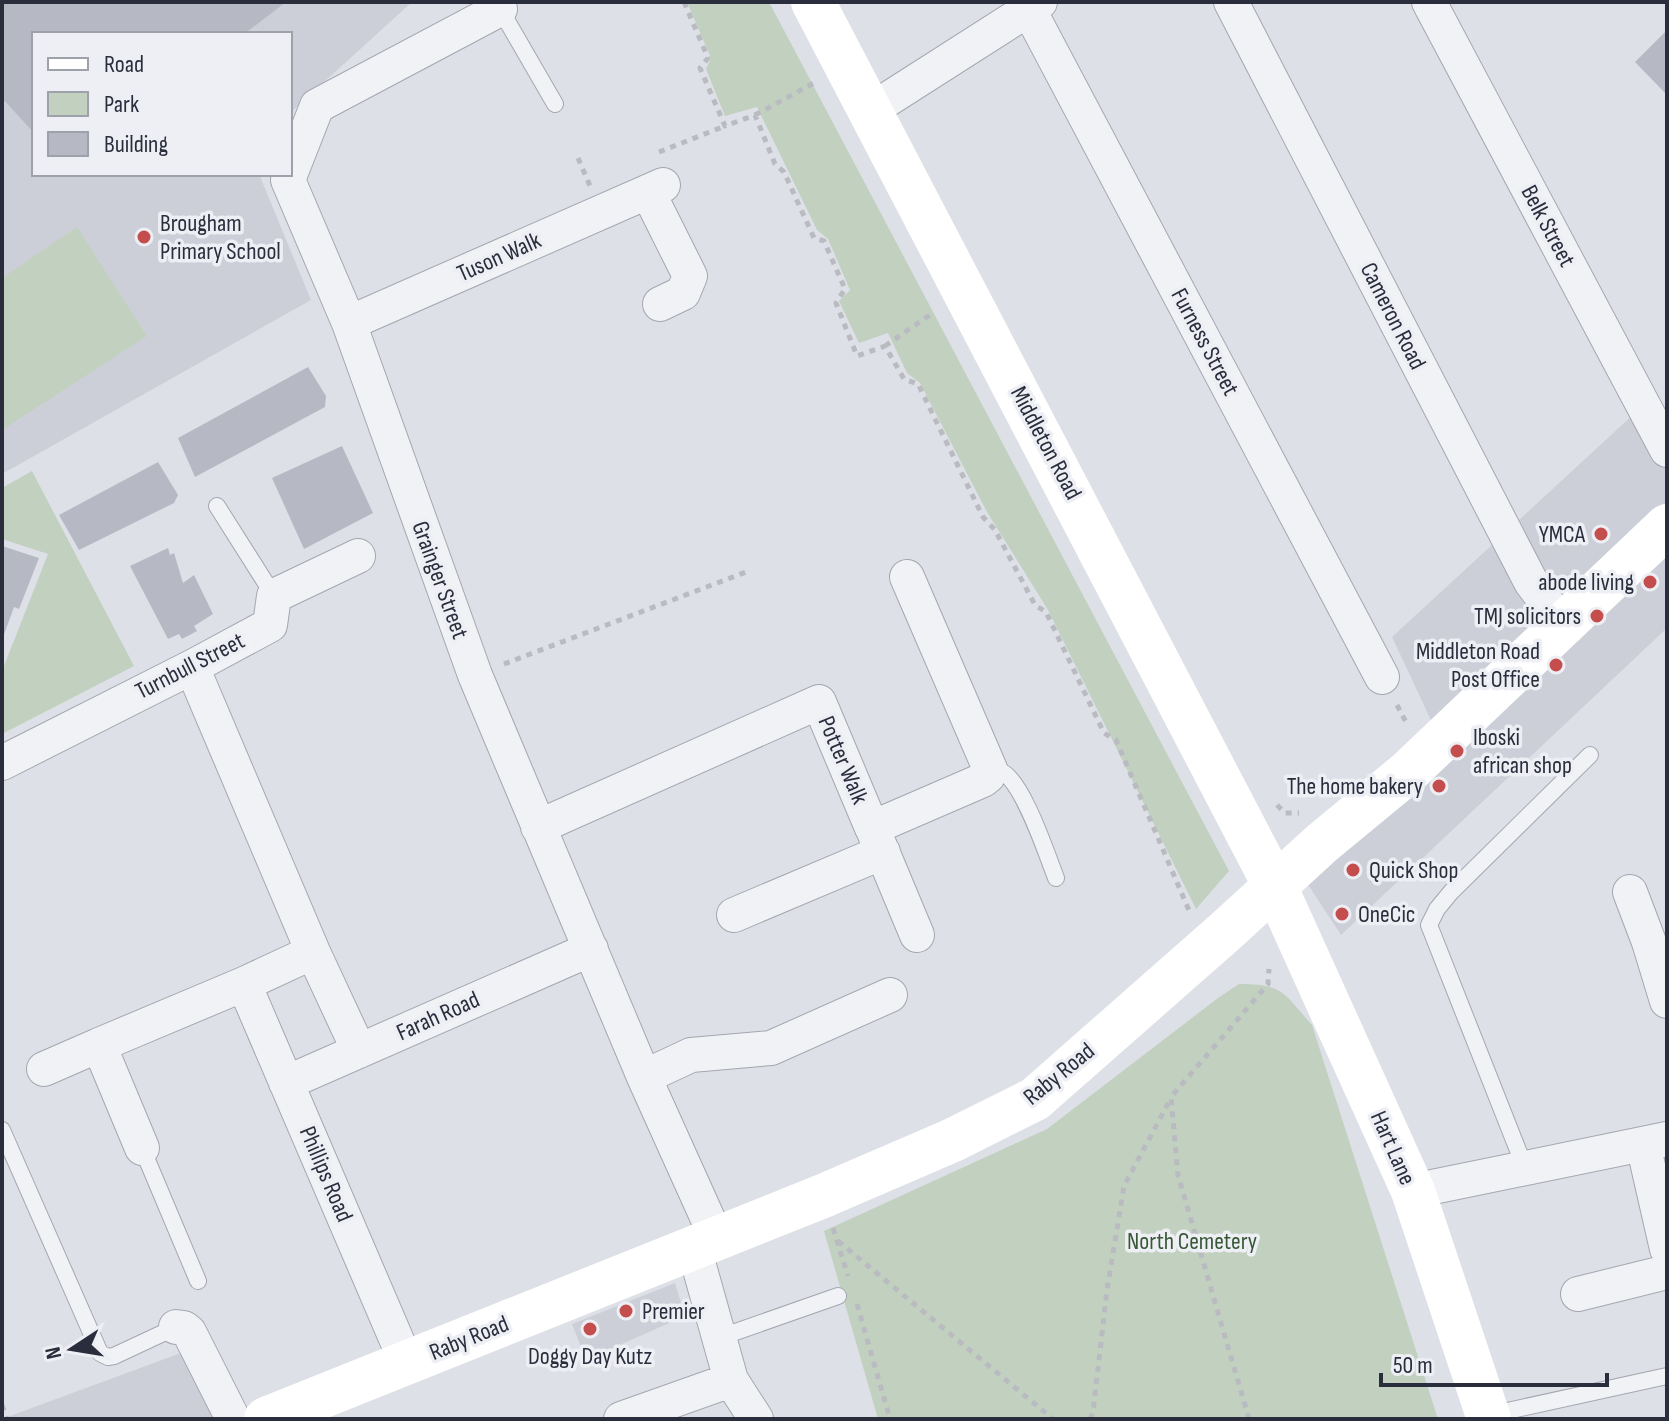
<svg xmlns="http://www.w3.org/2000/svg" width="1669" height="1421" font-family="'Sofia Sans Condensed',sans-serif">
  <rect width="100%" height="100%" fill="#dee0e7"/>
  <path fill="#cdcfd8" d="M2,2H412L290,113V34H34V174H259L311,300L2,474Z
    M1636,412L1667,451V628L1341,935L1303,877L1443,746L1392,637Z
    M675,1283L685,1316L586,1360L572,1324Z
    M189,1350L213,1419H4L10,1416Z"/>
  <path fill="#c2d0c0" d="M687,2H769L1229,871L1196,909L1048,610L987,512L920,383L907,373L888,333L859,343L839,301L850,290L828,239L817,230L757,107L725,116L706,69L711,58Z
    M77,227L147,336L2,430V278Z
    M32,471L134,666L2,734V671L48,554L2,539V488Z
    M1239,984C1285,984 1283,993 1312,1025L1438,1419H878L824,1231L1047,1129L1218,998Z"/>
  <path fill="#b6b9c3" d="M2,2H286L244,34H34V133L2,98Z
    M1667,30V95L1635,62Z
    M308,367L326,396L325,407L195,477L178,438Z
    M342,446L373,513L304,549L272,478Z
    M158,462L178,495L174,503L79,550L59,515Z
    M2,546L39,558L19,609L14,607L2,640Z
    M168,548L170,555L174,553L183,583L194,575L213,614L194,626L197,631L182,639L179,634L168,639L130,566Z"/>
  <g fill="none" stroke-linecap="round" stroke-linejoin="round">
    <defs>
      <path id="lane" d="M500,9L555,104
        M217,506L274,596
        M990,769C994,770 998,770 1002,772C1023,782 1047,855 1056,878
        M2,1130L100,1353L108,1357L114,1356L176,1327
        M142,1148L198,1281
        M1525,1168L1429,925L1437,909L1451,892L1590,755
        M721,1337L838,1296
        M1489,1415L1667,1376"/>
      <path id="street" d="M1231,2L1531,582L1564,626
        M1429,2L1667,450
        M1028,8L1382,677
        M500,9L317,106L288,180L349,323L475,675L644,1077L717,1239
        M871,110L1040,2
        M648,192L690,276L683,293L660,304
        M349,323L663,185
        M2,763L192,667L270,625L274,596L358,556
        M538,827L819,702L872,828L983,780L988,776L990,769L907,577
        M874,832L917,935
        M1630,892L1649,942L1667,1001
        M734,915L883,852
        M313,952L359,1051
        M244,984L407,1364
        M44,1069L99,1045
        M644,1077L691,1055L771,1048L890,995
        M286,1083L591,949
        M1643,1144L1667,1249
        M142,1148L99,1045L244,984L313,952L192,667
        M1413,1191L1667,1139
        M694,1248L731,1380L756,1419
        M1578,1294L1667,1272
        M176,1327L184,1328L189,1332L233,1419
        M621,1419L731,1380"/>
    </defs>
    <use href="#lane" stroke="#a4a7b0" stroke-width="18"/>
    <use href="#street" stroke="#a4a7b0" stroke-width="36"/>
    <path stroke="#b9bbc1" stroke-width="5" stroke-dasharray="6 6" stroke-linecap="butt" d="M684,2L708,58L700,68L725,126L755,115L775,164L784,172L814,238L824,241L845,289L836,303L857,356L885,346L904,379L918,384L983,517L995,530L1035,605L1046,612L1104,733L1116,740L1191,915
      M755,115L814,83
      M659,152L725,126
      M578,158L590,186
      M885,346L934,312
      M504,664L746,572
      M1397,705L1407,724
      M1277,805L1285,813H1299
      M833,1228L848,1276
      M838,1241L1053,1419
      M857,1304L890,1419
      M2,1405L7,1419
      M1090,1419L1093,1412L1107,1290L1124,1186L1171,1098
      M1249,1419L1178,1175L1171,1097L1268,984L1269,969"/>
    <use href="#lane" stroke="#f1f2f5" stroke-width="16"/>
    <use href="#street" stroke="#f1f2f5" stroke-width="34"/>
    <path stroke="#fff" stroke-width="44" d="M813,2L1275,886L1413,1191L1489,1419
      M266,1419L823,1196L953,1140L1035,1099L1227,930L1322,843L1408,772L1667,526"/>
  </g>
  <g fill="#c34e4d" stroke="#eeeff4" stroke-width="3">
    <circle cx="144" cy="237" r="8"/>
    <circle cx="1601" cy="534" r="8"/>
    <circle cx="1650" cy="582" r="8"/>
    <circle cx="1597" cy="616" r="8"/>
    <circle cx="1556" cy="665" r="8"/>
    <circle cx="1457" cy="751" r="8"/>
    <circle cx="1439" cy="786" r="8"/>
    <circle cx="1353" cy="870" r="8"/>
    <circle cx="1342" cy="914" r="8"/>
    <circle cx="626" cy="1311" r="8"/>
    <circle cx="590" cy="1329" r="8"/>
  </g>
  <g text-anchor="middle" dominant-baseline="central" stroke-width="7" stroke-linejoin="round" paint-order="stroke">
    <g font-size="24" fill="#292d3c" stroke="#eeeff4" text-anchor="start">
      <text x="160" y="223">Brougham<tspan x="160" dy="28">Primary School</tspan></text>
      <text x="1585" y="534" text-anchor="end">YMCA</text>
      <text x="1634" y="582" text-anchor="end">abode living</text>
      <text x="1581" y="616" text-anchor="end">TMJ solicitors</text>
      <text x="1540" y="651" text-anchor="end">Middleton Road<tspan x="1540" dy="28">Post Office</tspan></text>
      <text x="1473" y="737">Iboski<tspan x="1473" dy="28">african shop</tspan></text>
      <text x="1423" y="786" text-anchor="end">The home bakery</text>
      <text x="1369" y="870">Quick Shop</text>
      <text x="1358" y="914">OneCic</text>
      <text x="642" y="1311">Premier</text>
      <text x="590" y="1356" text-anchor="middle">Doggy Day Kutz</text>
    </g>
    <g font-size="24" fill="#292d3c" stroke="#eeeff4">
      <text transform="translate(1548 226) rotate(62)">Belk Street</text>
      <text transform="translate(499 257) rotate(-24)">Tuson Walk</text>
      <text transform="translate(1393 316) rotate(63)">Cameron Road</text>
      <text transform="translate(1205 342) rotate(62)">Furness Street</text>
      <text transform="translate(1046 443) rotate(62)">Middleton Road</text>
      <text transform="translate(440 580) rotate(70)">Grainger Street</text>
      <text transform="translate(190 666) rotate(-27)">Turnbull Street</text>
      <text transform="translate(843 760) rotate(67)">Potter Walk</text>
      <text transform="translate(438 1016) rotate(-24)">Farah Road</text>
      <text transform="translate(1059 1074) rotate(-39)">Raby Road</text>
      <text transform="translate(1393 1148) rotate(66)">Hart Lane</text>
      <text transform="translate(326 1174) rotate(67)">Phillips Road</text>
      <text transform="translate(469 1338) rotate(-22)">Raby Road</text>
    </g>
    <g font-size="24" fill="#385737" stroke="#eeeff4">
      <text x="1192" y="1241">North Cemetery</text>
    </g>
  </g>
  <rect width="1669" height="1421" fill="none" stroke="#292d3c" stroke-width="8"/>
  <rect x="32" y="32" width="260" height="144" fill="#eeeff4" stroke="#9fa1aa" stroke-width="2"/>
  <rect x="48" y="58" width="40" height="12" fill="#ffffff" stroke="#9fa1aa" stroke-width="2"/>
  <text x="104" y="72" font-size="24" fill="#292d3c">Road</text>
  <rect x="48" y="92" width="40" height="24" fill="#c2d0c0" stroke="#9fa1aa" stroke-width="2"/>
  <text x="104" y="112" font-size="24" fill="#292d3c">Park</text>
  <rect x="48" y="132" width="40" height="24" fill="#b6b9c3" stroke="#9fa1aa" stroke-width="2"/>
  <text x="104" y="152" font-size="24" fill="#292d3c">Building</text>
  <g transform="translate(72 1349) rotate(258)" stroke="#eeeff4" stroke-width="6" paint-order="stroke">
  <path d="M0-6L14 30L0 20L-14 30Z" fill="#292d3c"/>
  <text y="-12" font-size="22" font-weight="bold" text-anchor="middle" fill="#292d3c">N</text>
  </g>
  <path d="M1381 1373v12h226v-12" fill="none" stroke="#292d3c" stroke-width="4"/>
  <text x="1393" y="1373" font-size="24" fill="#292d3c" stroke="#eeeff4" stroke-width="6" paint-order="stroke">50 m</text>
</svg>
